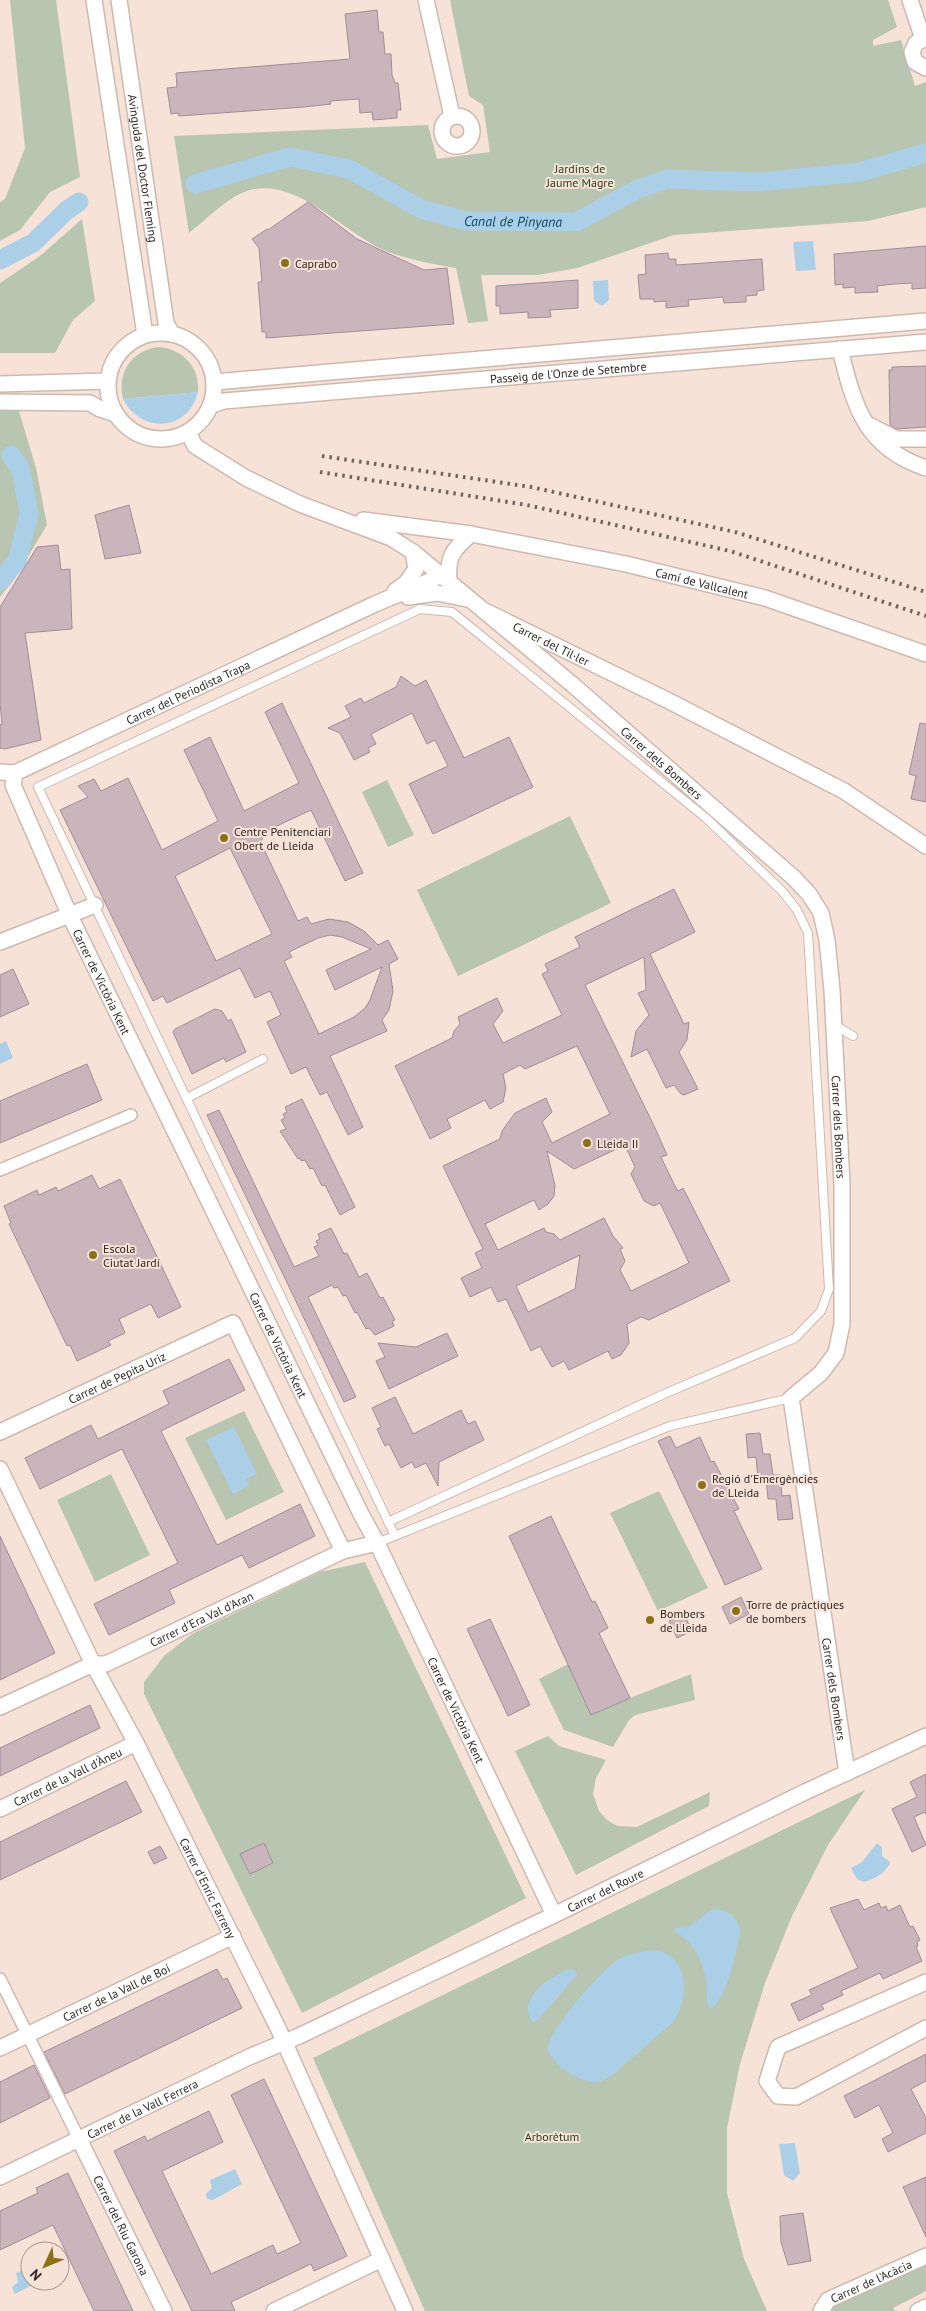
<svg xmlns="http://www.w3.org/2000/svg" width="926" height="2311" font-family="'PT Sans',sans-serif">
  <rect width="100%" height="100%" fill="#f7e2d8"/>
  <path fill="#b7c5b1" d="M10,0H56L80,177L50,192L20,230L0,241V202L5,199L25,148Z
    M450,0H888L897,27L873,40V46L901,40L915,86L926,82V207L868,221L674,235L577,268L538,275H481L488,321L468,323L456,268C432,264 409,260 386,251C343,233 296,175 247,191C226,198 206,220 189,233L174,136L428,125L437,159L490,152L483,105L469,96Z
    M82,219L95,301L73,320L55,353H0V283L40,256Z
    M158,347C183,349 200,367 198,392L123,399C117,373 131,351 158,347Z
    M0,407L18,408L36,468L47,525L13,581L0,597Z
    M387,780L414,835L388,847L362,792Z
    M570,816L611,903L458,976L417,890Z
    M244,1411L284,1492L226,1520L185,1438Z
    M111,1474L150,1555L95,1582L57,1500Z
    M659,1491L708,1588L658,1611L610,1513Z
    M365,1562L526,1898L302,2013L144,1694V1682L164,1656L192,1634L320,1572Z
    M568,1664L592,1715L630,1698L691,1674L695,1700L635,1715L629,1720L613,1747L564,1730L539,1679Z
    M548,1736L559,1746L606,1760L596,1778L593,1794L599,1811L607,1820L617,1826L637,1827L710,1792L709,1806L576,1875L515,1751Z
    M865,1790L828,1845L792,1916L765,1983L740,2064L727,2128V2193L744,2259L767,2311H425L313,2058Z
    M926,2264V2291L893,2308L895,2311H830L829,2309Z"/>
  <path fill="#accfe8" d="M813,241L816,270L796,271L793,242Z
    M608,280L609,300L602,306L594,301L593,281Z
    M198,392C188,432 141,434 123,399Z
    M6,1041L13,1058L0,1064V1044Z
    M234,1427L257,1474L246,1479L249,1486L233,1494L206,1440Z
    M877,1843L882,1847V1856L890,1862C887,1873 874,1879 864,1882L857,1879L851,1868L862,1862Z
    M717,1909C731,1912 739,1918 740,1933C737,1950 726,2003 709,2009C706,2000 707,1990 706,1981C703,1959 693,1943 675,1931V1928L689,1927L709,1911Z
    M659,1951C691,1959 689,2002 672,2023L614,2074C608,2078 603,2081 596,2082C579,2082 550,2065 548,2047C550,2029 604,1966 621,1958C633,1953 647,1950 659,1951Z
    M570,1969L576,1970L577,1975L539,2019L533,2022C514,2000 553,1974 570,1969Z
    M795,2143L800,2173L793,2181L784,2175L779,2144Z
    M235,2169L242,2184L213,2200L207,2199L206,2194L212,2188L210,2180Z
    M30,2267V2281H40L15,2294L12,2287L18,2282L16,2273Z"/>
  <g fill="none" stroke-linecap="round" stroke-linejoin="round">
    <g stroke="#accfe8" stroke-width="19">
      <path id="s1" d="M195,184L290,157L349,169L421,209L466,221L576,222L638,189L668,179L760,182L860,172L926,153"/>
      <path d="M0,260L33,243L67,210L79,202"/>
      <path d="M0,581L17,561L29,514L21,470L11,455"/>
    </g>
  </g>
  <path fill="#cab5bd" stroke="#a18d96" fill-rule="evenodd" d="M377,10L379,32H383L385,54H391L392,75L395,83H398L401,110H397V118L373,120L372,112L360,113L359,99L330,101L331,104L304,107L179,116L178,113L171,114L167,88L177,87L176,73L350,59L345,14Z
    M308,202L357,239L424,270L447,268L454,324L266,338V332H262L258,282H262L259,248L252,239L267,229L268,230Z
    M926,246V288L912,289V283L894,284L877,286L878,292L855,293V287L843,288V284L835,285L834,254Z
    M668,253L669,259H676V265L762,259L764,290L757,291V295L746,296V302L724,303L723,297L688,300L689,306L676,307L666,308V301L654,302V299H640L638,275L646,274L645,255Z
    M578,280V308L550,310L551,317L528,318V312L500,314V306H496V286Z
    M926,366V427L896,429L890,425L889,370H892V367Z
    M129,505L141,553L105,559L95,515Z
    M58,545L61,570L70,569L72,629L25,633L41,740L5,749L0,748V725L2,724L0,703V607L37,547Z
    M401,676L415,686L426,680L464,758L509,737L533,787L433,834L409,784L448,766L435,740L427,744L412,713L371,734L376,744L368,748L370,752L354,760L340,733L328,728L351,717L345,706L361,698L364,703L396,687Z
    M282,703L363,873L345,881L311,810L264,832L261,843L298,921L307,917L311,924L329,919L348,922L364,931L378,945L388,940L398,959L389,964L393,991L389,1010L382,1020L387,1031L330,1056L363,1127L348,1135L327,1092L320,1095L306,1067L291,1074L267,1022L281,1015L270,991L255,998L240,968L167,1003L163,996L153,1001L60,810L88,797L78,786L94,779L101,791L128,778L162,850L218,821L184,750L210,737L244,811L299,783L265,712ZM230,848L272,934L216,961L175,876ZM330,935L342,937L371,949L326,970L335,990L382,967L370,1000L365,1008L354,1017L319,1034L284,961L292,957L289,952L318,938Z
    M920,723L926,724V802L911,799L916,776L909,774Z
    M674,889L695,932L650,954L684,1024L689,1022L687,1040L679,1052L698,1089L684,1095L681,1094L674,1085L666,1088L647,1049L631,1057L636,1031L649,1015L638,993L646,990L644,957L585,985L656,1130L667,1155L661,1157L674,1184L678,1191L683,1188L730,1281L649,1320L641,1317L627,1324L629,1343L621,1355L612,1359L608,1351L569,1370L564,1361L552,1367L540,1346L531,1351L506,1299L498,1302L491,1287L470,1297L461,1278L482,1268L475,1253L483,1249L443,1166L500,1139L502,1131L515,1113L546,1098L552,1112L542,1122L552,1143L610,1114L577,1046L525,1069L520,1065L503,1074L506,1088L503,1102L490,1109L485,1100L447,1119L451,1128L430,1139L395,1066L452,1038L454,1031L460,1024L458,1017L497,998L503,1011L493,1024L503,1043L562,1015L542,974L548,971L545,964L580,947L575,937ZM625,1145L635,1167L631,1174L644,1201L654,1206L660,1203L689,1263L631,1291L620,1270L625,1261L620,1249L623,1248L613,1236L604,1218L560,1240L554,1234L546,1232L544,1228L498,1250L485,1224L534,1200L539,1210L548,1204L554,1196L555,1186L547,1151L574,1169ZM580,1255L575,1289L528,1312L516,1286Z
    M13,969L29,1004L0,1017V975Z
    M215,1009L222,1011L228,1021L231,1019L246,1052L226,1062L224,1058L192,1074L173,1032L175,1029Z
    M87,1064L102,1100L0,1143V1101Z
    M302,1099L355,1207L340,1215L325,1185L322,1186L313,1168L310,1169L305,1160L301,1161L300,1158L298,1159L280,1131L286,1129L281,1120L285,1118L283,1114L287,1112L285,1107Z
    M219,1110L294,1267L319,1256L314,1247L318,1245L316,1241L320,1239L318,1234L331,1228L344,1254L347,1253L359,1277L367,1273L380,1298L383,1297L395,1320L392,1321L394,1326L375,1335L369,1328L366,1329L357,1312L355,1313L346,1295L343,1296L338,1287L334,1288L332,1285L308,1297L356,1397L344,1402L207,1115Z
    M92,1175L99,1189L120,1179L181,1307L158,1318L151,1304L119,1319L125,1333L108,1341L111,1345L77,1361L70,1345L67,1346L9,1224L11,1223L4,1206L37,1190L39,1195L56,1187L58,1191Z
    M447,1333L458,1356L389,1389L376,1361L385,1357L378,1343L416,1347Z
    M229,1359L245,1390L161,1431L217,1545L300,1504L315,1536L249,1568L242,1555L169,1590L175,1603L109,1635L94,1604L178,1563L122,1449L40,1489L25,1458L91,1425L98,1439L169,1404L163,1391Z
    M395,1397L413,1434L461,1410L468,1424L475,1421L484,1440L439,1462L438,1486L426,1463L415,1468L412,1462L401,1468L389,1444L385,1446L377,1429L381,1427L372,1408Z
    M760,1433L763,1454H770L773,1475H780L782,1496L790,1495L793,1519L778,1520L776,1499H768L766,1478L758,1479L756,1457L748,1458L746,1434Z
    M670,1436L676,1448L700,1437L711,1462L714,1461L739,1509L734,1511L762,1569L725,1585L658,1441Z
    M551,1516L592,1602L595,1601L608,1628L599,1633L630,1698L591,1715L509,1536Z
    M0,1536L55,1653L0,1680Z
    M741,1597L749,1614L730,1624L722,1607Z
    M684,1614L692,1631L677,1638L669,1621Z
    M490,1619L530,1705L508,1716L467,1629Z
    M90,1705L100,1728L0,1776V1748Z
    M926,1774V1815L925,1812L914,1817L926,1845L912,1852L892,1809L917,1797L910,1782Z
    M126,1781L142,1812L0,1880V1842Z
    M264,1843L273,1863L250,1874L240,1854Z
    M160,1846L167,1858L154,1864L148,1852Z
    M858,1899L864,1910L879,1903L881,1908L886,1906L888,1911L900,1905L910,1927L913,1926L920,1940L917,1942L918,1946L916,1947L922,1961L883,1979L880,1973L841,1991L843,1995L821,2005L824,2009L799,2021L791,2004L812,1995L809,1990L858,1968L830,1908Z
    M217,1969L223,1980L227,1978L242,2008L65,2094L44,2052Z
    M926,2054V2081L911,2089L926,2118V2133L888,2152L882,2139L893,2133L879,2105L855,2118L844,2096Z
    M34,2065L50,2098L0,2123V2082Z
    M264,2079L347,2256L314,2271L311,2264L231,2302L235,2311H192L114,2151L145,2136L147,2141L209,2111L223,2142L162,2171L211,2274L273,2245L277,2254L301,2243L231,2095Z
    M68,2173L113,2268L133,2311H94L53,2225L0,2250V2211L38,2193L36,2188Z
    M926,2177V2237L903,2187Z
    M803,2213L811,2261L788,2265L781,2242L780,2216Z"/>
  <g fill="none" stroke-linecap="round" stroke-linejoin="round">
    <defs>
      <path id="service" d="M833,1024L853,1036
        M187,1098L263,1059
        M388,1522L664,1394L795,1338L821,1311L829,1289L808,933L797,910L782,891L706,818L452,612L420,609L38,787L395,1536
        M377,1543L670,1426L791,1398"/>
      <path id="pedestrian" d="M0,1170L131,1115
        M0,1979L79,2139"/>
      <g id="minor">
        <path d="M94,0L145,335"/>
        <path id="s2" d="M119,0L166,323L172,334"/>
        <path d="M426,0L452,116"/>
        <path d="M910,0L923,39"/>
        <path d="M926,38L916,43L912,52L915,62L926,68"/>
        <circle cx="457" cy="131" r="15"/>
        <circle cx="161" cy="386" r="53"/>
        <path d="M840,349C854,406 865,448 926,468"/>
        <path d="M214,382L926,321"/>
        <path d="M0,384L107,381"/>
        <path d="M0,402L90,403L100,409L115,414"/>
        <path id="s3" d="M211,405L224,401L926,342"/>
        <path d="M871,426L896,439H926"/>
        <path id="s4" d="M188,432L195,446L246,478L300,504L391,538L413,552L483,610L669,701L844,791L926,846"/>
        <path id="s5" d="M363,520L471,534L626,564L765,598L926,654"/>
        <path d="M449,582C447,557 452,550 471,534"/>
        <path d="M395,591L406,583L416,569L413,552"/>
        <path d="M408,597L437,593L467,599"/>
        <path id="s6" d="M483,610L573,685L794,878L809,894L821,913L827,940L832,990L842,1184V1324L836,1353L821,1373L791,1398L847,1773"/>
        <path id="s7" d="M0,772L15,773L375,604L432,580L440,575"/>
        <path id="s8" d="M15,773L13,785L70,916L362,1516L377,1543L554,1915"/>
        <path d="M0,942L95,905"/>
        <path id="s9" d="M0,1432L233,1323L343,1551"/>
        <path id="s10" d="M0,1469L93,1664L136,1743L278,2028L405,2311"/>
        <path id="s11" d="M0,1707L93,1664H106L343,1551L377,1543"/>
        <path id="s12" d="M0,1809L136,1743"/>
        <path d="M926,1982L778,2047L767,2081L778,2096L796,2097L926,2028"/>
        <path id="s13" d="M0,2048L233,1936"/>
        <path id="s14" d="M79,2139L164,2311"/>
        <path id="s15" d="M0,2177L249,2057L299,2036L554,1915L805,1792L926,1736"/>
        <path d="M274,2311L382,2259"/>
        <path id="s16" d="M821,2311L828,2300L926,2256"/>
        <path d="M918,2311L926,2307"/>
      </g>
    </defs>
    <use href="#service" stroke="#cdb9b0" stroke-width="10"/>
    <use href="#pedestrian" stroke="#cdb9b0" stroke-width="14"/>
    <use href="#minor" stroke="#cdb9b0" stroke-width="18"/>
    <use href="#service" stroke="#fff" stroke-width="8"/>
    <use href="#pedestrian" stroke="#fff" stroke-width="11"/>
    <use href="#minor" stroke="#fff" stroke-width="15"/>
    <path stroke="#70645e" stroke-width="4" stroke-dasharray="2.5 5" stroke-linecap="butt" d="M322,456L531,487L735,532L926,592
      M320,472L527,505L730,551L926,616"/>
  </g>
  <g fill="#8b7114" stroke="#f7e2d8" stroke-width="2">
    <circle cx="285" cy="263" r="5"/>
    <circle cx="224" cy="838" r="5"/>
    <circle cx="587" cy="1143" r="5"/>
    <circle cx="93" cy="1255" r="5"/>
    <circle cx="702" cy="1485" r="5"/>
    <circle cx="736" cy="1611" r="5"/>
    <circle cx="650" cy="1620" r="5"/>
  </g>
  <g text-anchor="middle" dominant-baseline="central" stroke-width="4" stroke-linejoin="round" paint-order="stroke">
    <g font-size="12" fill="#2f2723" stroke="#f7e2d8">
      <text stroke="none"><textPath href="#s2" startOffset="170">Avinguda del Doctor Fleming</textPath></text>
      <text stroke="none"><textPath href="#s3" startOffset="359">Passeig de l'Onze de Setembre</textPath></text>
      <text stroke="none"><textPath href="#s5" startOffset="345">Camí de Vallcalent</textPath></text>
      <text stroke="none"><textPath href="#s4" startOffset="426">Carrer del Til·ler</textPath></text>
      <text stroke="none"><textPath href="#s7" startOffset="206">Carrer del Periodista Trapa</textPath></text>
      <text stroke="none"><textPath href="#s6" startOffset="235">Carrer dels Bombers</textPath></text>
      <text stroke="none"><textPath href="#s8" startOffset="228">Carrer de Victòria Kent</textPath></text>
      <text stroke="none"><textPath href="#s6" startOffset="670">Carrer dels Bombers</textPath></text>
      <text stroke="none"><textPath href="#s8" startOffset="632">Carrer de Victòria Kent</textPath></text>
      <text stroke="none"><textPath href="#s9" startOffset="129">Carrer de Pepita Uriz</textPath></text>
      <text stroke="none"><textPath href="#s11" startOffset="221">Carrer d'Era Val d'Aran</textPath></text>
      <text stroke="none"><textPath href="#s6" startOffset="1255">Carrer dels Bombers</textPath></text>
      <text stroke="none"><textPath href="#s8" startOffset="1038">Carrer de Victòria Kent</textPath></text>
      <text stroke="none"><textPath href="#s12" startOffset="75">Carrer de la Vall d'Àneu</textPath></text>
      <text stroke="none"><textPath href="#s10" startOffset="468">Carrer d'Enric Farreny</textPath></text>
      <text stroke="none"><textPath href="#s15" startOffset="670">Carrer del Roure</textPath></text>
      <text stroke="none"><textPath href="#s13" startOffset="129">Carrer de la Vall de Boí</textPath></text>
      <text stroke="none"><textPath href="#s15" startOffset="158">Carrer de la Vall Ferrera</textPath></text>
      <text stroke="none"><textPath href="#s14" startOffset="96">Carrer del Riu Garona</textPath></text>
      <text stroke="none"><textPath href="#s16" startOffset="60">Carrer de l'Acàcia</textPath></text>
    </g>
    <g font-size="12" fill="#244213" stroke="#f7e2d8">
      <text x="580" y="168">Jardins de<tspan x="580" dy="14">Jaume Magre</tspan></text>
      <text x="552" y="2136">Arborètum</text>
    </g>
    <g font-size="12" fill="#2f2723" stroke="#f7e2d8" text-anchor="start">
      <text x="295" y="263">Caprabo</text>
      <text x="234" y="831">Centre Penitenciari<tspan x="234" dy="14">Obert de Lleida</tspan></text>
      <text x="597" y="1143">Lleida II</text>
      <text x="103" y="1248">Escola<tspan x="103" dy="14">Ciutat Jardí</tspan></text>
      <text x="712" y="1478">Regió d'Emergències<tspan x="712" dy="14">de Lleida</tspan></text>
      <text x="746" y="1604">Torre de pràctiques<tspan x="746" dy="14">de bombers</tspan></text>
      <text x="660" y="1613">Bombers<tspan x="660" dy="14">de Lleida</tspan></text>
    </g>
    <g font-size="14" font-style="italic" fill="#094769" stroke="#f7e2d8">
      <text stroke="none"><textPath href="#s1" startOffset="335">Canal de Pinyana</textPath></text>
    </g>
  </g>
  <g transform="translate(45 2266) rotate(226)"><circle r="24" fill="#f7e2d8" stroke="#a79790"/>
  <path d="M0-4L9 19L0 12L-9 19Z" fill="#8b7114"/>
  <text y="-8" font-size="14" font-weight="bold" text-anchor="middle" fill="#2f2723">N</text>
  </g>
</svg>
